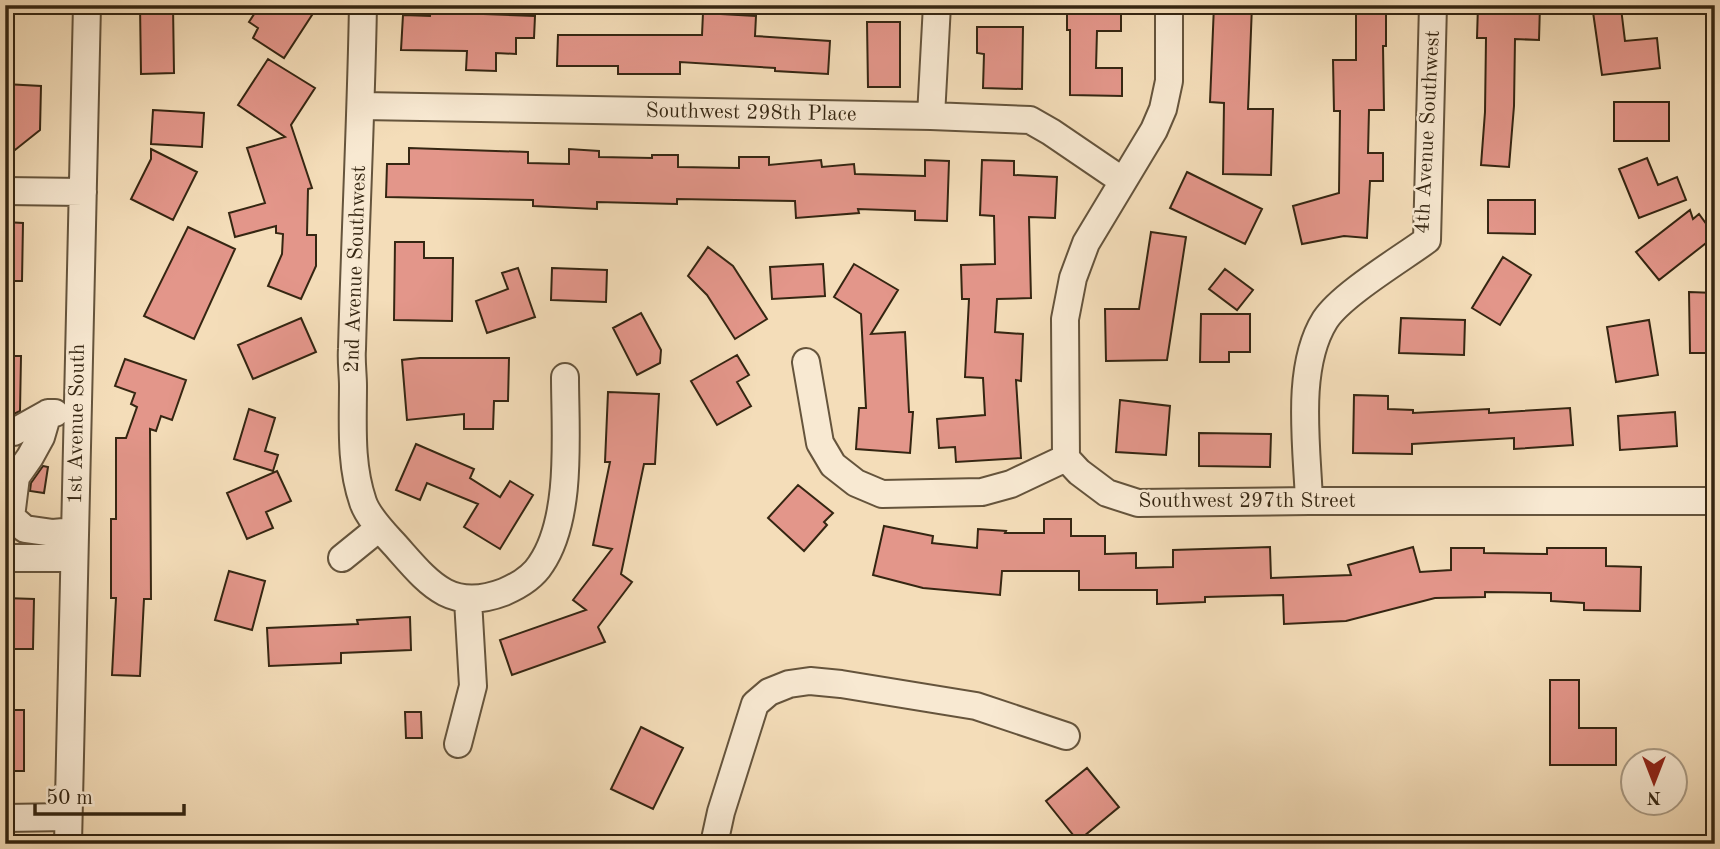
<svg xmlns="http://www.w3.org/2000/svg" width="1720" height="849" font-family="'Old Standard TT',serif">
  <rect width="100%" height="100%" fill="#f4ddb9"/>
  <filter id="stains"><feTurbulence type="fractalNoise" baseFrequency=".00286" numOctaves="4"/><feColorMatrix values="0 0 0 0 .2 0 0 0 0 .09 0 0 0 0 .02 0 0 0 .5 -.17"/></filter>
  <radialGradient id="worn" r=".72"><stop offset=".6" stop-color="#630" stop-opacity="0"/><stop offset="1" stop-color="#630" stop-opacity=".3"/></radialGradient>
  <path fill="#e3968a" stroke="#352612" stroke-width="2" d="M140,5H173L174,73L141,74Z
    M260,5H297L312,15L284,58L253,38L258,28L249,22Z
    M431,5H459L458,13L535,16L534,38H516V54L496,53V71L466,70L467,51L401,50L403,15L430,16Z
    M1067,5H1121V31H1097L1096,68H1122V96L1070,95V30H1067Z
    M1214,5H1252L1248,109H1273L1271,175L1223,174L1224,103L1210,102Z
    M1356,5H1386V46H1383L1384,110H1369L1368,153H1383V181H1370L1367,238L1344,236L1302,244L1293,206L1339,193L1340,111H1334L1333,60H1356Z
    M1478,5H1540L1539,40L1515,39L1514,106L1509,167L1481,165L1485,112L1486,38H1477Z
    M1621,8L1625,41L1657,38L1660,68L1602,75L1593,12Z
    M703,13L756,16L755,36L830,41L828,74L775,71V68L680,62V74H618V66H557L558,35H702Z
    M867,22H900V87H868Z
    M977,27H1023L1022,89L983,88L984,54L977,53Z
    M268,59L315,88L291,125L312,188L308,189L307,235H316V266L301,299L268,286L282,254L283,234L276,233V226L235,237L229,213L265,203L247,148L285,137L238,105Z
    M5,84L41,86L40,130L15,150L5,140Z
    M1614,102H1669V141H1614Z
    M153,110L204,113L202,147L151,144Z
    M409,148L528,152V163L569,164V149L599,151V157L652,158V155H678V167L739,168V157H769V165L821,160L822,167L854,164L855,174L925,176V160L949,161L947,221L915,220V211L858,209L859,213L796,218L795,201L677,199V204L597,202V209L533,206V200L386,197L387,164H409Z
    M151,149L197,172L173,220L131,199L151,159Z
    M1647,158L1658,185L1677,177L1686,200L1639,218L1619,169Z
    M982,160L1014,161V175L1057,177L1055,218L1029,217L1031,298L997,299L995,332L1023,334L1021,381L1016,380L1021,458L956,462L955,447L939,448L937,419L985,415L983,378L965,377L969,299H962L961,265L995,264L994,216L980,215Z
    M1187,172L1262,209L1245,244L1170,208Z
    M1488,200H1535V234L1488,233Z
    M1690,210L1693,219L1699,214L1715,236L1659,280L1636,252Z
    M5,222L23,223L22,281H5Z
    M188,227L235,249L194,339L144,316Z
    M1151,232L1186,237L1167,360L1106,361L1105,309H1139Z
    M395,242H424V258H453L452,321L394,320Z
    M708,247L733,266L767,319L735,339L707,295L688,276Z
    M1503,257L1531,275L1500,325L1472,308Z
    M823,264L825,296L772,299L770,267Z
    M854,264L898,290L871,334L905,332L909,412H913L910,453L856,449L859,408H866L861,314L834,297Z
    M518,268L535,317L487,333L476,301L508,289L502,273Z
    M552,268L607,270L606,302L551,300Z
    M1225,269L1253,290L1237,310L1209,289Z
    M1689,292L1715,293V353H1690Z
    M641,313L661,350L660,363L637,375L613,328Z
    M1201,314H1250V352H1229V362H1200Z
    M301,318L316,352L253,379L238,345Z
    M1401,318L1465,320L1464,355L1399,353Z
    M1649,320L1658,375L1616,382L1607,327Z
    M737,355L749,375L737,382L751,406L717,425L691,381Z
    M5,356H21L20,411L12,415H5Z
    M420,358H509L508,401H494L493,429H464V414L407,420L402,360Z
    M125,359L186,380L172,420L161,416L156,431L150,429L151,599H144L140,676L112,675L116,598H111V519H116V438H126L137,407L131,404L135,393L115,386Z
    M608,392L659,394L655,464H644L621,574L632,582L598,627L605,642L512,675L500,640L586,610L573,600L612,549L593,545L610,462H605Z
    M1354,395L1388,396V409L1413,410V413L1489,409V413L1570,408L1573,445L1514,449V438L1412,444V454L1353,453Z
    M1120,400L1170,406L1166,455L1116,452Z
    M249,409L275,418L265,451L278,455L273,471L234,459Z
    M1675,412L1677,446L1620,450L1618,416Z
    M1199,433L1271,434L1270,467L1199,466Z
    M416,444L474,469L470,478L500,497L510,481L533,495L500,549L464,527L478,504L427,483L420,500L396,490Z
    M43,466L48,467L44,493L30,491L31,483Z
    M277,471L291,501L266,512L273,528L247,539L227,493Z
    M798,485L833,513L824,522L827,525L804,551L768,518Z
    M1044,519H1071V536H1105V554L1136,553V568L1173,567V550L1270,547L1271,578L1351,575L1348,565L1413,547L1420,572L1451,570V548H1484V553L1547,554V548H1606V566L1641,567L1640,611L1584,610V603L1551,601V593L1485,592V597L1435,598L1346,621L1284,624L1283,595L1205,597V602L1157,604V590H1079V571H1002L1000,595L923,588L873,575L884,526L933,536L932,543L977,548L978,529L1006,531L1005,533H1044Z
    M229,571L265,581L252,630L215,620Z
    M5,598L34,599L33,649H5Z
    M410,617L411,650L341,653V663L269,666L267,628L358,624L357,620Z
    M1550,680H1579V728H1616V765H1550Z
    M5,710H24V771H5Z
    M405,712H421L422,738H406Z
    M641,727L683,748L653,809L611,789Z
    M1087,768L1119,807L1078,841L1046,801Z"/>
  <g fill="none" stroke-linecap="round" stroke-linejoin="round">
    <defs>
      <path id="minor" d="M363,5C361,120 355,234 352,349C351,361 353,374 353,386C353,425 350,464 363,502C368,517 383,532 394,544C428,582 449,613 504,592C518,586 533,577 541,564C573,517 565,431 565,377
        M362,106L931,116L1030,120L1051,132L1123,181
        M931,116L937,5
        M5,191L83,192
        M806,362L820,443L833,465L856,483L882,494L982,492L1011,484L1066,458
        M48,413L41,437L30,457L16,477L11,517L25,529L53,533L75,531
        M5,430L14,432L48,413H55
        M1066,458L1079,472L1107,493L1138,503L1309,501H1715
        M1066,458L1065,319L1073,278L1086,243L1154,130L1163,109L1169,81V5
        M1309,501C1307,446 1295,368 1325,320C1341,295 1401,259 1427,240L1433,5
        M5,558H74
        M342,558L379,528
        M458,744L473,686L468,600
        M5,818L68,817
        M68,844L87,5
        M714,844L721,812L755,704L769,692L789,684L810,681L841,684L976,706L1066,736"/>
    </defs>
    <use href="#minor" stroke="#65543c" stroke-width="30"/>
    <use href="#minor" stroke="#f8e9d2" stroke-width="26"/>
  </g>
  <g text-anchor="middle" dominant-baseline="central" stroke-width="5" stroke-linejoin="round" paint-order="stroke">
    <g font-size="21" fill="#352612" stroke="#f8e9d2">
      <text transform="translate(751 113) rotate(1)">Southwest 298th Place</text>
      <text transform="translate(1428 132) rotate(-87)">4th Avenue Southwest</text>
      <text transform="translate(356 269) rotate(-88)">2nd Avenue Southwest</text>
      <text transform="translate(77 424) rotate(-89)">1st Avenue South</text>
      <text x="1247" y="501">Southwest 297th Street</text>
    </g>
  </g>
  <rect width="1720" height="849" fill="none" stroke="#f4ddb9" stroke-width="28"/>
  <rect x="7" y="7" width="1706" height="835" fill="none" stroke="#352612" stroke-width="3.5"/>
  <rect x="14" y="14" width="1692" height="821" fill="none" stroke="#352612" stroke-width="2"/>
  <g transform="translate(1654 782) rotate(180)"><circle r="33" fill="#f8e9d2" stroke="#aa9b85" stroke-width="2"/>
  <path d="M0-5L12 26L0 18L-12 26Z" fill="#8f2418"/>
  <text y="-10" font-size="19" font-weight="bold" text-anchor="middle" fill="#352612">N</text>
  </g>
  <path d="M35 804v10h149v-10" fill="none" stroke="#352612" stroke-width="3.5"/>
  <text x="46" y="804" font-size="21" fill="#352612" stroke="#f8e9d2" stroke-width="5" paint-order="stroke">50 m</text>
  <rect width="100%" height="100%" filter="url(#stains)"/>
  <rect width="100%" height="100%" fill="url(#worn)"/>
</svg>
